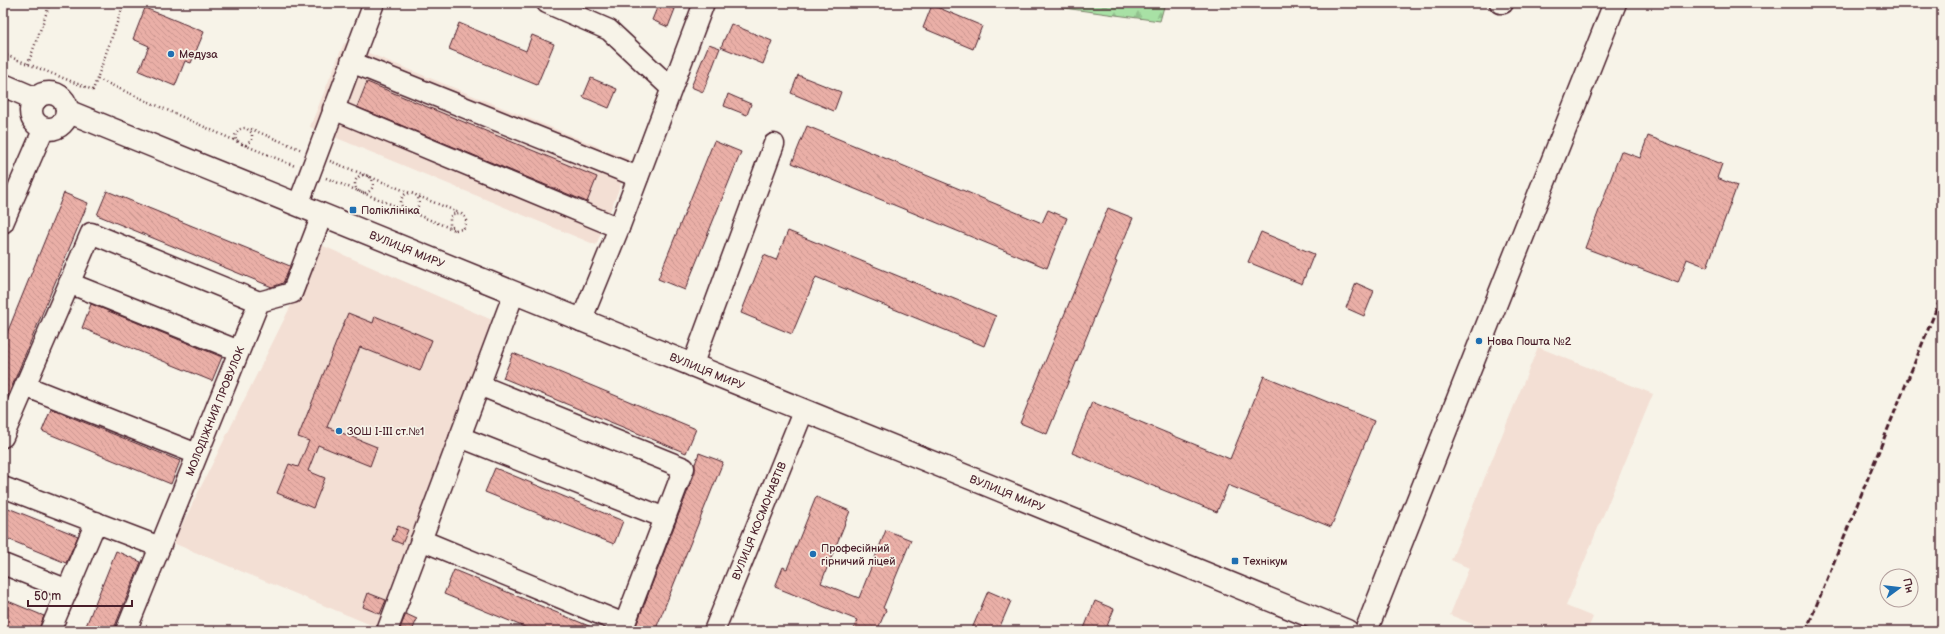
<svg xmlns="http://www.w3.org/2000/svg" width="1945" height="634" font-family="'Balsamiq Sans',sans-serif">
  <defs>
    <pattern id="forest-firs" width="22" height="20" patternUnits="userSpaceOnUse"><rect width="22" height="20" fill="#a8e1a5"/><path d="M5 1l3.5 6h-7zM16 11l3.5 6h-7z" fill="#92c18e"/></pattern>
    <pattern id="building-back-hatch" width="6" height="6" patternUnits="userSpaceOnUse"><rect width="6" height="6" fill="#eaafa7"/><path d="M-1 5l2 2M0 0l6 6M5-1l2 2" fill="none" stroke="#ca9690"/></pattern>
  </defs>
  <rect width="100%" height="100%" fill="#f7f3e8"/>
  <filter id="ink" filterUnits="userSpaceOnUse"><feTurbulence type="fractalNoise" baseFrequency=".025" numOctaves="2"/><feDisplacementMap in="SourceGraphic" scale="8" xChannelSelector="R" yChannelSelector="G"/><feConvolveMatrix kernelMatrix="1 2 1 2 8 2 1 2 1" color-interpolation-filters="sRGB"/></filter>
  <g filter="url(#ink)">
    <path fill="#f3dfd4" d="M344,43L631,160L596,245L310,127Z
      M321,245L492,320L376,627L173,543Z
      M1538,347L1653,394L1566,606L1593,617L1587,631H1490L1450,615L1469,568L1451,560Z"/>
    <path fill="url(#forest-firs)" stroke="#798068" d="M1054,3H1165L1160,21L1064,8Z"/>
    <path fill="url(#building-back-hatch)" stroke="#4a1f2b" d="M659,3L675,9L668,27L652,20Z
      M932,5L982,26L973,49L923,28Z
      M145,8L204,32L191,63L185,61L175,86L139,71L149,46L133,39Z
      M459,23L526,51L532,35L554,44L537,85L449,49Z
      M731,24L772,41L763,64L721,47Z
      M709,44L720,48L703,92L691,87Z
      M798,75L841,92L834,111L791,93Z
      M591,78L617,89L609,108L583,97Z
      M367,82L597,177L587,202L357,107Z
      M728,94L751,104L747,115L724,106Z
      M807,126L1042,223L1048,210L1067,218L1047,268L792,163Z
      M1648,136L1722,164L1717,178L1737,186L1707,267L1687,259L1678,283L1585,248L1621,151L1640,158Z
      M714,141L741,152L685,290L658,279Z
      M107,191L290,266L283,283L272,287L97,215Z
      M64,193L88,203L3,408V343Z
      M1108,208L1133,218L1115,261L1117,262L1047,434L1020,423Z
      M788,231L996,316L984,346L816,277L792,334L741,313L764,255L776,260Z
      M1261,232L1314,254L1302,284L1248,262Z
      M1356,283L1374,291L1364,316L1346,308Z
      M91,304L222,357L212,381L82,328Z
      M348,313L373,323L375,316L432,340L420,371L360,347L327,427L377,447L370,466L318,445L308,471L325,478L313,508L277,493L289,464L298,467L309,441L298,437Z
      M513,353L696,429L686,453L503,378Z
      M1264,376L1374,421L1331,527L1228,485L1217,512L1072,453L1092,402L1230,459Z
      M51,409L180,461L171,484L42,431Z
      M699,453L723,462L655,631H634L695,472V464Z
      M495,468L623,521L614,544L485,492Z
      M816,497L850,511L821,583L859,598L886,530L911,540L883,608L886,610L877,631H853L857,620L775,587L783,567L787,569Z
      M3,506L78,536L66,563L3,537Z
      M398,526L408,530L402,544L392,540Z
      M116,551L141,562L113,631H84Z
      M454,570L601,631H534L444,594Z
      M988,591L1011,601L998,631H971Z
      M368,593L386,600L380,614L363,607Z
      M3,599L44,616L38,631H9L3,629Z
      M1095,601L1114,609L1105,631H1083Z
      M406,614L417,619L412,631L400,628Z"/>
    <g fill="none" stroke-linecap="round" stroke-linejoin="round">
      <defs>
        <g id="minor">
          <path d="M547,3L609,30L671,88"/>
          <path d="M1500,3H1503"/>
          <path d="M351,62L638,177"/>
          <path d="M333,109L619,228"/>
          <path d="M298,205L374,3"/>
          <path d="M3,223L44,128"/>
          <path d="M69,283L239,351"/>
          <path d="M581,321L619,228L704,3"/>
          <path d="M692,366L774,144"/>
          <path d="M479,385L684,468L622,631"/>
          <path d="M25,386L197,454"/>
          <path d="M3,437L91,233L259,302"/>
          <path d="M460,437L665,518"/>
          <path d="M3,487L160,547"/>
          <path d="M421,540L624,624"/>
          <path d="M3,564L68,590"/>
          <path d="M50,631L96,522"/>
          <path id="s1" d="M126,631L259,302L292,293L322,215"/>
          <path d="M387,631L514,293"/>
          <path id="s2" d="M714,631L803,412"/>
        </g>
        <g id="major">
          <path d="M3,85L36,99"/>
          <circle cx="49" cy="111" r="18"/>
          <path id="s3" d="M67,111L1347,631"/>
          <path d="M1366,631L1615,3"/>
        </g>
      </defs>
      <use href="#minor" stroke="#4a1f2b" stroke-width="23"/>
      <use href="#major" stroke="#4a1f2b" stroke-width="25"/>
      <path stroke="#4a1f2b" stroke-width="2.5" stroke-dasharray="1 3" stroke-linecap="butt" d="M3,54L93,90L124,3
        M28,64L50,3
        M98,79L238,142
        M251,129L302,150
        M242,144L246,145L252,140V133L246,128C240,128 237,130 235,136L236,140L242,144L295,166
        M330,161L458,212
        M355 184a9 9 0 1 1 18 0a9 9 0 1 1-18 0Z
        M326,178L455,230L463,229C468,223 467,217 460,213L453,214L450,217V225L455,230
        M401 202a9 9 0 1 1 18 0a9 9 0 1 1-18 0Z"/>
      <use href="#minor" stroke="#f7f3e8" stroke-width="20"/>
      <use href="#major" stroke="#f7f3e8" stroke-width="22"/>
      <path stroke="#4a1f2b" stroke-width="3" stroke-dasharray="6 3" stroke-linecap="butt" d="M1806,631L1942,295"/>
    </g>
  </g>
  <g fill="#1f6fb2" stroke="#f7f3e8" stroke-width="1.5">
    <circle cx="171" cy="54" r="4"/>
    <rect x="349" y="206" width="8" height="8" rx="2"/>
    <circle cx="1479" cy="341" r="4"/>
    <circle cx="339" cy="431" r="4"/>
    <circle cx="813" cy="554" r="4"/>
    <rect x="1231" y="557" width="8" height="8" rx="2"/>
  </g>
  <g text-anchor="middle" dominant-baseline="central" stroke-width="3.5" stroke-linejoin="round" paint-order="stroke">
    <g font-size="11" fill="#4a1f2b" stroke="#f7f3e8" text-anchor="start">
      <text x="179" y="54">Медуза</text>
      <text x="361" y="210">Поліклініка</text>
      <text x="1487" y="341">Нова Пошта №2</text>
      <text x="347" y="431">ЗОШ I-III ст.№1</text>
      <text x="821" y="548">Професійний<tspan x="821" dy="13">гірничий ліцей</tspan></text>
      <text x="1243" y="561">Технікум</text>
    </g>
    <g font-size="11" fill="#4a1f2b" stroke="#f7f3e8">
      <text stroke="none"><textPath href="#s3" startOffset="367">ВУЛИЦЯ МИРУ</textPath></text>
      <text stroke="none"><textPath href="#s3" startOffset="691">ВУЛИЦЯ МИРУ</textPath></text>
      <text stroke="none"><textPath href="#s1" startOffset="237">МОЛОДІЖНИЙ ПРОВУЛОК</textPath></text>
      <text stroke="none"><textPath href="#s3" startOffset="1015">ВУЛИЦЯ МИРУ</textPath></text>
      <text stroke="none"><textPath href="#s2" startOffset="119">ВУЛИЦЯ КОСМОНАВТІВ</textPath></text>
    </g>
  </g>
  <rect width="1945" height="634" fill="none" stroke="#f7f3e8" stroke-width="16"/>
  <rect x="8" y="8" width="1929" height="618" fill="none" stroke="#4a1f2b" stroke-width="1.5" filter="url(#ink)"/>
  <g transform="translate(1899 588) rotate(75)"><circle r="19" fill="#f7f3e8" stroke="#b29e9c"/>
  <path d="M0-3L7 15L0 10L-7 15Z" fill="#1f6fb2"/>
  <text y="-6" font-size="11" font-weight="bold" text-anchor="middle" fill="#4a1f2b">Пн</text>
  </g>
  <path d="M28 600v6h104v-6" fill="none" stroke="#4a1f2b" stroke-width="2"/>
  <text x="34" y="600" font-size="12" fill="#4a1f2b" stroke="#f7f3e8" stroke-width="3" paint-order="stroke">50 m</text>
</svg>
